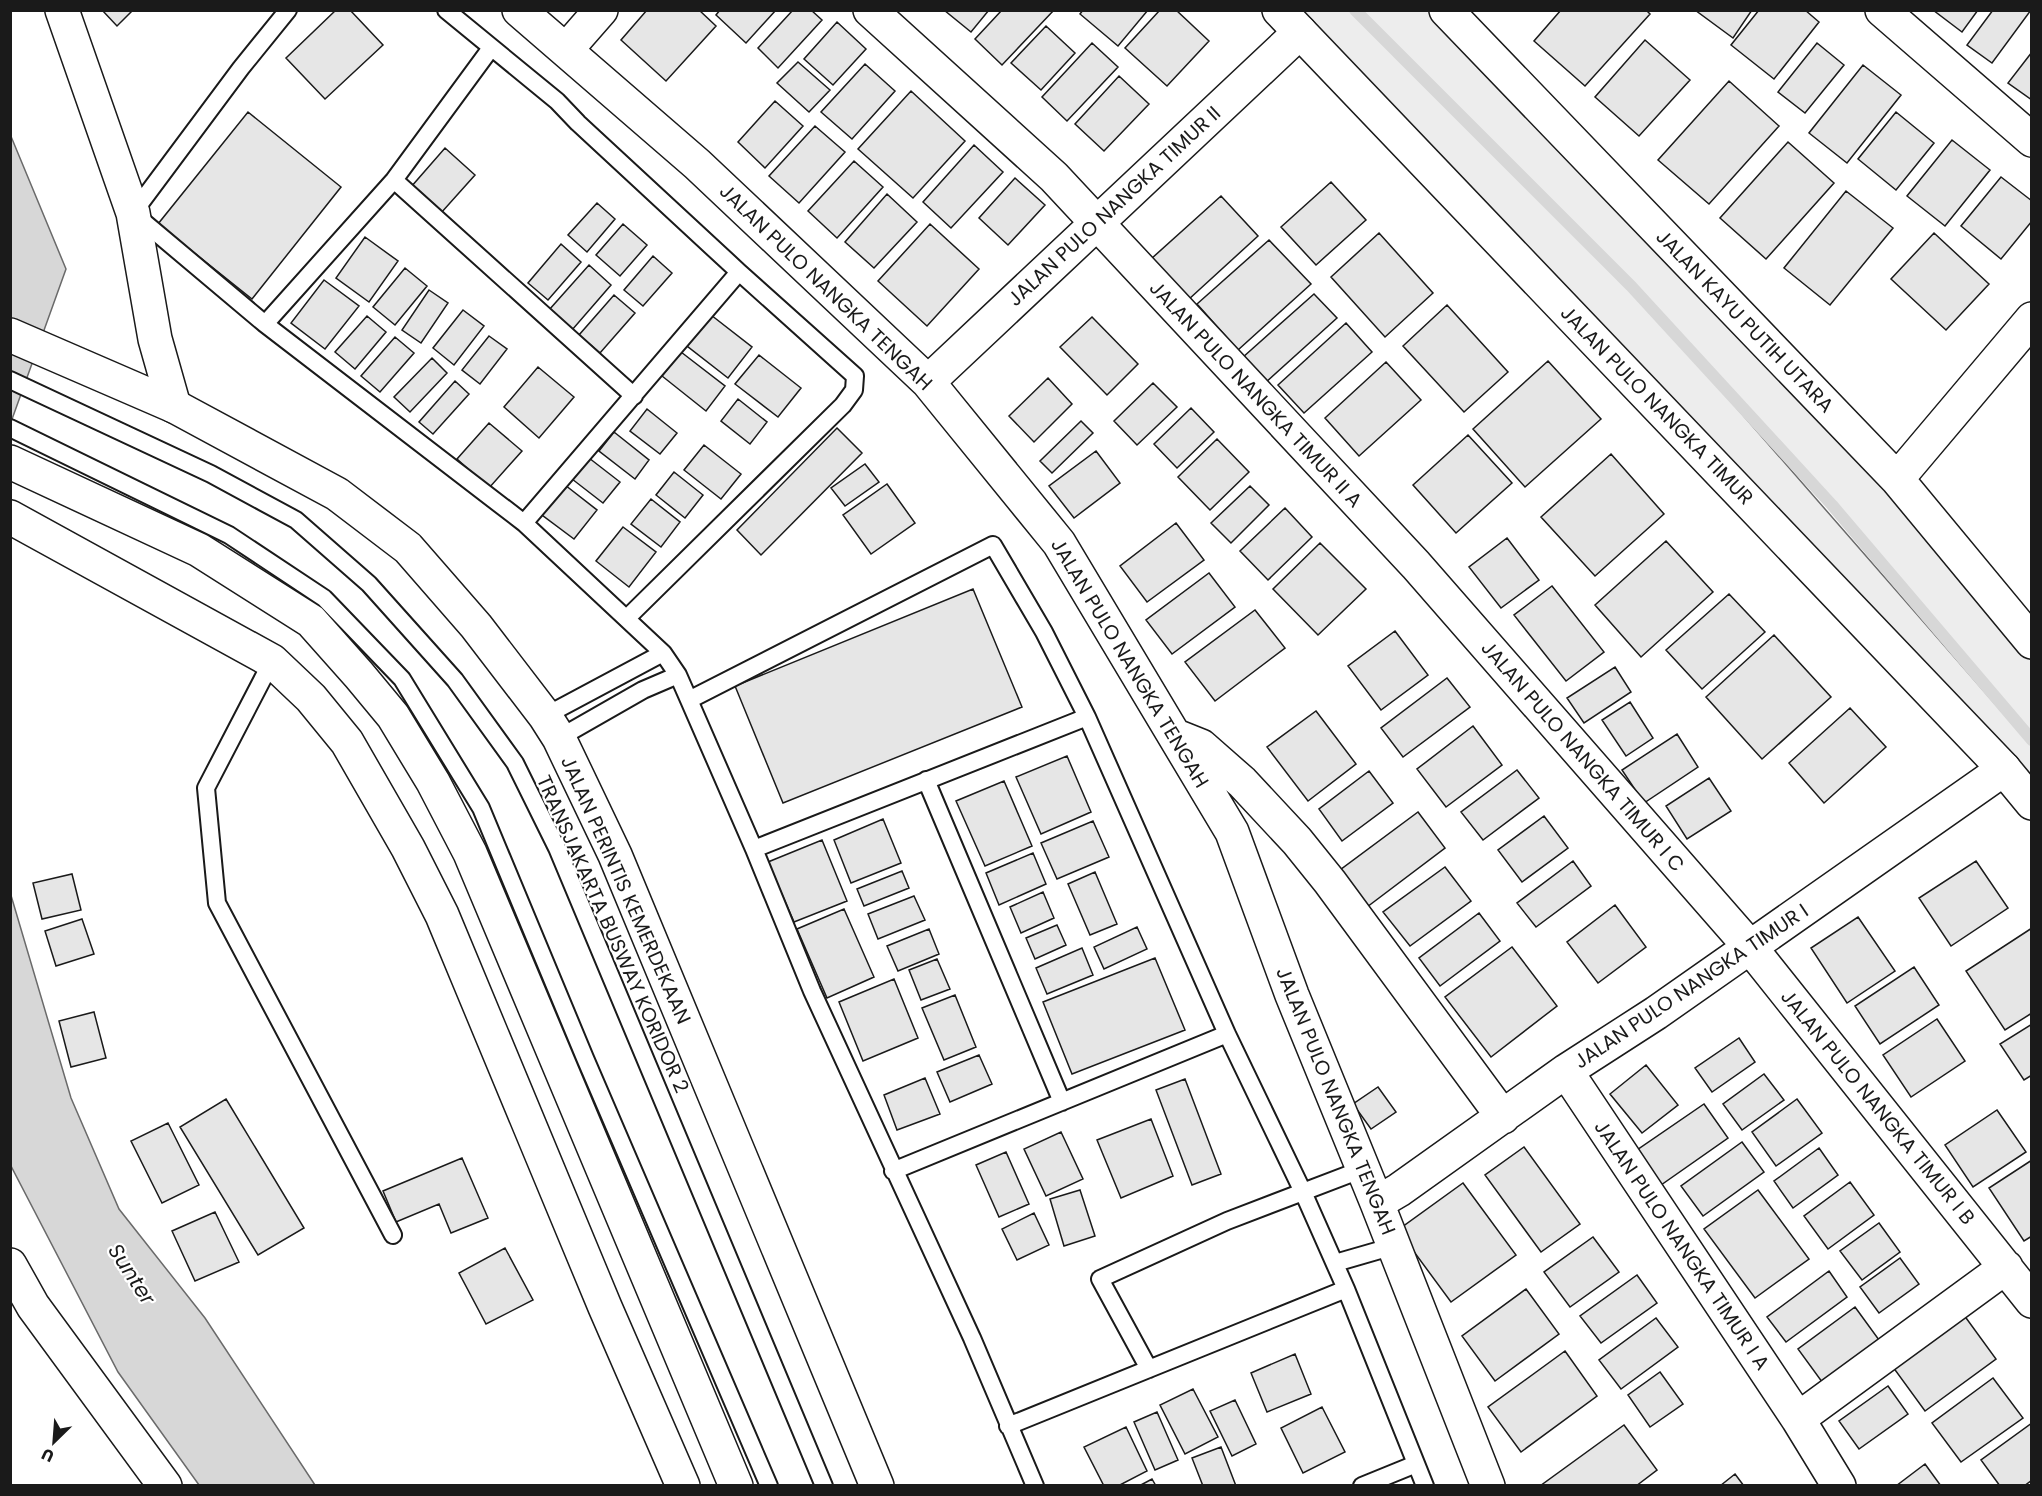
<svg xmlns="http://www.w3.org/2000/svg" width="2042" height="1496" font-family="Poppins,sans-serif">
  <rect width="100%" height="100%" fill="#fff"/>
  <path fill="#ededed" stroke="#6a6a6a" stroke-width="1.5" d="M1279,11H1446L2031,642V740L1832,505L1694,359L2031,745V803Z"/>
  <path fill="#d7d7d7" stroke="#6a6a6a" stroke-width="1.5" d="M10,134L66,269L11,422H10Z
    M10,892L71,1098L119,1209L205,1318L315,1485H199L118,1372L11,1166Z"/>
  <g fill="none" stroke-linecap="round" stroke-linejoin="round">
    <path stroke="#d7d7d7" stroke-width="12" d="M1355,10L1631,286L1832,505L2032,740"/>
  </g>
  <path fill="#e6e6e6" stroke="#1a1a1a" stroke-width="1.5" d="M102,10H133L117,26Z
    M336,10H350L383,45L325,99L286,58Z
    M647,10H699L716,26L666,81L621,40Z
    M720,10H776L746,43L716,15Z
    M793,10H811L822,20L778,68L758,48Z
    M944,10H989L971,32Z
    M1002,10H1054L1002,65L975,39Z
    M1083,10H1148L1118,46L1080,14Z
    M1160,10H1176L1209,41L1167,86L1125,48Z
    M1561,10H1646L1650,14L1585,86L1534,41Z
    M1695,10H1752L1733,38Z
    M1759,10H1805L1819,22L1774,79L1731,45Z
    M1933,10H1978L1962,32Z
    M1993,10H2031L1992,63L1967,45Z
    M837,22L866,49L833,85L804,59Z
    M1046,26L1075,53L1041,90L1011,63Z
    M1645,40L1690,80L1639,136L1595,97Z
    M1092,43L1118,67L1067,121L1042,97Z
    M1817,43L1844,65L1805,113L1778,92Z
    M2032,52V100L2008,83Z
    M798,62L830,90L809,112L777,83Z
    M865,64L895,91L852,139L821,112Z
    M1863,65L1901,95L1847,163L1809,133Z
    M1119,76L1149,104L1104,151L1075,124Z
    M1729,81L1779,126L1709,204L1658,160Z
    M911,91L965,141L913,198L858,149Z
    M775,101L803,126L765,168L738,142Z
    M248,112L341,187L252,299L158,224Z
    M1896,112L1934,143L1896,190L1858,159Z
    M815,126L845,152L799,203L769,176Z
    M1952,140L1990,170L1945,226L1907,196Z
    M1788,142L1834,183L1766,259L1720,218Z
    M974,145L1003,172L951,228L923,202Z
    M445,148L475,175L441,213L411,187Z
    M854,161L883,187L837,238L808,211Z
    M2001,177L2032,201V221L2001,259L1961,226Z
    M1015,178L1045,205L1008,245L979,218Z
    M1331,182L1366,220L1316,265L1281,227Z
    M1846,191L1893,228L1830,305L1784,268Z
    M887,194L917,222L874,268L845,242Z
    M1221,196L1258,236L1188,300L1151,259Z
    M597,203L615,219L587,252L568,235Z
    M623,224L647,245L620,276L596,255Z
    M930,224L979,269L927,326L878,281Z
    M1379,233L1433,293L1385,337L1331,277Z
    M1934,233L1989,284L1946,330L1891,279Z
    M365,237L398,261L369,302L336,278Z
    M1269,240L1311,284L1238,350L1197,304Z
    M561,244L581,262L548,300L528,283Z
    M653,256L672,273L643,306L624,290Z
    M589,265L611,285L572,330L549,310Z
    M405,268L427,286L395,325L373,307Z
    M324,280L359,306L325,349L291,323Z
    M429,290L448,303L421,343L402,330Z
    M1314,294L1337,318L1265,383L1242,358Z
    M614,295L635,313L600,353L579,335Z
    M1447,305L1508,372L1464,412L1403,346Z
    M463,310L484,326L454,365L433,348Z
    M711,315L752,347L728,378L687,346Z
    M367,316L386,332L355,369L335,352Z
    M1092,317L1138,364L1107,395L1060,347Z
    M1346,323L1372,352L1304,413L1278,385Z
    M489,336L507,349L480,384L462,370Z
    M395,337L414,353L380,392L361,376Z
    M681,352L725,386L706,411L662,376Z
    M759,355L801,388L778,417L735,384Z
    M432,358L447,373L410,412L394,397Z
    M1548,361L1601,419L1525,487L1473,429Z
    M1386,362L1421,400L1359,456L1325,418Z
    M538,367L574,397L539,438L504,407Z
    M1048,378L1072,404L1034,442L1009,416Z
    M455,381L469,394L433,434L419,422Z
    M1153,383L1177,407L1137,445L1114,421Z
    M738,399L767,422L750,444L721,421Z
    M1191,408L1214,432L1177,468L1154,444Z
    M647,409L677,433L660,454L630,431Z
    M1081,421L1093,433L1052,473L1040,461Z
    M489,423L522,451L489,488L457,459Z
    M837,428L862,453L761,555L737,530Z
    M614,432L649,460L635,479L599,451Z
    M1468,435L1512,483L1456,533L1413,485Z
    M1217,439L1249,472L1210,510L1178,477Z
    M704,445L741,474L721,499L684,470Z
    M1096,451L1120,483L1074,518L1049,486Z
    M1611,454L1664,514L1595,576L1541,517Z
    M589,458L620,482L603,503L572,479Z
    M865,464L879,482L845,506L831,488Z
    M674,472L703,495L685,518L656,495Z
    M887,484L915,523L871,554L843,515Z
    M565,485L597,510L574,539L542,515Z
    M1250,486L1269,505L1231,543L1211,523Z
    M651,499L680,522L661,547L631,524Z
    M1285,508L1312,537L1268,580L1240,551Z
    M1176,523L1204,560L1147,602L1120,566Z
    M623,527L656,552L629,587L596,561Z
    M1507,538L1539,580L1501,608L1469,567Z
    M1666,541L1713,592L1641,657L1595,605Z
    M1320,543L1366,589L1318,635L1273,589Z
    M1209,573L1235,607L1172,654L1146,620Z
    M1552,586L1604,652L1566,681L1514,615Z
    M973,589L1022,707L783,803L735,686Z
    M1729,594L1765,632L1702,689L1666,650Z
    M1255,610L1285,648L1215,701L1185,662Z
    M1395,631L1428,675L1381,710L1348,666Z
    M1774,635L1831,697L1762,759L1706,697Z
    M1615,667L1631,692L1584,723L1567,698Z
    M1447,678L1470,707L1403,757L1381,728Z
    M1630,702L1653,738L1626,756L1602,720Z
    M1850,708L1886,747L1824,803L1789,763Z
    M1316,711L1356,764L1308,801L1267,747Z
    M1473,726L1502,765L1446,807L1417,769Z
    M1677,734L1698,767L1644,803L1622,770Z
    M1067,756L1091,812L1041,834L1016,777Z
    M1517,770L1539,798L1483,840L1461,812Z
    M1369,771L1393,803L1342,841L1319,809Z
    M1709,778L1731,811L1687,839L1666,806Z
    M1004,781L1032,846L985,866L956,801Z
    M1418,812L1445,848L1367,907L1340,870Z
    M1544,816L1568,848L1522,882L1498,850Z
    M883,819L901,863L851,883L834,840Z
    M1093,821L1109,857L1057,879L1041,843Z
    M822,840L847,901L794,922L768,862Z
    M1033,853L1046,884L999,905L986,873Z
    M1573,861L1591,886L1536,927L1517,903Z
    M1976,861L2008,908L1951,946L1919,898Z
    M1445,867L1471,901L1410,946L1383,912Z
    M902,871L909,888L864,906L857,889Z
    M1095,872L1117,924L1090,935L1068,884Z
    M72,874L81,910L42,919L33,883Z
    M1043,892L1054,918L1021,933L1010,907Z
    M914,896L925,920L878,939L868,914Z
    M1615,905L1646,947L1598,983L1567,942Z
    M844,909L874,977L827,998L797,929Z
    M1479,913L1500,941L1440,986L1419,958Z
    M1858,917L1895,971L1847,1003L1811,948Z
    M82,919L94,954L56,966L45,931Z
    M1057,925L1066,945L1035,959L1026,938Z
    M1137,927L1147,949L1104,969L1094,947Z
    M2032,928V1013L2005,1030L1966,971Z
    M929,929L939,954L898,971L887,946Z
    M1512,947L1557,1006L1491,1057L1445,997Z
    M1082,948L1093,975L1047,994L1036,968Z
    M1155,958L1185,1030L1072,1074L1043,1002Z
    M937,959L950,989L921,1000L909,970Z
    M1914,967L1939,1005L1880,1044L1855,1006Z
    M894,979L918,1038L863,1061L839,1002Z
    M955,995L976,1047L944,1060L922,1008Z
    M94,1012L106,1058L71,1067L59,1021Z
    M1937,1019L1965,1061L1911,1097L1883,1055Z
    M2032,1024V1075L2024,1080L2000,1044Z
    M1739,1038L1755,1062L1712,1092L1695,1068Z
    M979,1055L992,1084L950,1102L937,1072Z
    M1646,1065L1678,1105L1642,1133L1610,1094Z
    M1764,1074L1784,1100L1742,1130L1723,1104Z
    M925,1078L940,1114L897,1130L884,1095Z
    M1185,1079L1221,1174L1192,1185L1156,1090Z
    M1378,1087L1396,1112L1371,1129L1353,1104Z
    M226,1099L304,1228L258,1255L180,1127Z
    M1797,1099L1822,1133L1776,1166L1752,1132Z
    M1704,1104L1728,1138L1661,1185L1637,1150Z
    M1997,1110L2026,1152L1973,1187L1945,1145Z
    M1151,1119L1173,1176L1121,1198L1097,1140Z
    M168,1123L199,1185L162,1203L131,1141Z
    M1061,1132L1083,1179L1046,1196L1024,1149Z
    M1742,1142L1764,1172L1703,1216L1681,1186Z
    M1524,1147L1580,1224L1541,1252L1485,1175Z
    M1819,1148L1838,1175L1793,1208L1774,1181Z
    M1006,1152L1029,1204L999,1217L976,1165Z
    M462,1158L488,1218L451,1233L439,1204L396,1222L383,1191Z
    M2032,1160V1236L2024,1241L1989,1188Z
    M1850,1182L1874,1215L1828,1249L1804,1216Z
    M1463,1183L1516,1255L1451,1302L1398,1230Z
    M1080,1190L1095,1236L1064,1246L1050,1199Z
    M1758,1190L1809,1259L1755,1298L1704,1229Z
    M215,1212L239,1262L195,1281L172,1231Z
    M1034,1213L1049,1245L1017,1260L1002,1229Z
    M1879,1223L1900,1252L1862,1280L1840,1251Z
    M1593,1237L1619,1272L1570,1307L1544,1272Z
    M505,1248L533,1300L486,1324L459,1273Z
    M1900,1258L1919,1284L1879,1313L1860,1287Z
    M1829,1271L1847,1297L1786,1342L1767,1317Z
    M1637,1275L1657,1303L1601,1343L1580,1316Z
    M1526,1289L1559,1334L1495,1381L1462,1336Z
    M1855,1307L1882,1344L1825,1386L1798,1349Z
    M1961,1311L1996,1359L1925,1411L1890,1363Z
    M1656,1318L1678,1347L1621,1389L1599,1360Z
    M1565,1351L1597,1396L1521,1452L1488,1407Z
    M1295,1354L1311,1394L1267,1412L1251,1373Z
    M1660,1372L1683,1404L1650,1427L1628,1395Z
    M1993,1378L2023,1418L1961,1462L1932,1423Z
    M1888,1386L1908,1414L1859,1449L1839,1421Z
    M1193,1389L1218,1437L1185,1454L1160,1405Z
    M1235,1400L1256,1444L1232,1456L1210,1411Z
    M1322,1407L1345,1452L1303,1473L1281,1428Z
    M1157,1412L1178,1460L1155,1470L1134,1422Z
    M2032,1423V1480L2024,1486H2000L1981,1460Z
    M1624,1425L1657,1470L1636,1486H1540Z
    M1126,1427L1147,1471L1118,1486H1104L1084,1447Z
    M1221,1447L1236,1486H1203L1192,1458Z
    M1925,1464L1941,1486H1896Z
    M1735,1474L1744,1486H1720Z
    M1152,1479L1156,1486H1139Z"/>
  <g fill="none" stroke-linecap="round" stroke-linejoin="round">
    <defs>
      <path id="service" d="M288,10L241,68L133,213L265,324L524,523L663,653L678,675L689,700L754,849L812,991L972,1338L1035,1486
        M446,10L557,101L578,123L739,272L855,376L854,390L843,405L627,618
        M394,180L634,396
        M265,324L394,180L491,48
        M10,380L211,474L296,520L369,584L455,680L515,763L557,848L824,1486
        M10,428L229,535L324,598L402,679L481,808L585,1058L769,1486
        M524,523L739,272
        M272,661L206,788L217,903L393,1235
        M689,700L993,545L1044,632L1087,717L1227,1034L1303,1192L1346,1289L1425,1486
        M545,716L663,653
        M559,738L643,690L678,675
        M926,780L1062,1102
        M754,849L1087,717
        M893,1171L1227,1034
        M1335,1263L1394,1246
        M1149,1369L1100,1279L1227,1221L1363,1169
        M1008,1426L1346,1289
        M1362,1486L1416,1464"/>
      <path id="minor" d="M62,10L133,213L155,339L174,406
        M519,10L697,164L928,382L1059,543L1232,832L1292,995L1377,1203L1488,1486
        M870,10L1054,177L1416,565L1750,947L2032,1301
        M1446,10L1897,479L2032,642
        M1882,10L2032,140
        M566,50L601,10
        M928,382L1300,32
        M1897,479L2032,319
        M1176,736L1201,746L1242,782L1297,841L1330,882L1503,1117
        M1566,1071L1798,1419L1839,1486
        M1377,1203L1399,1190L1566,1071L1656,1013L2004,769
        M10,1265L33,1306L165,1486
        M1798,1419L2006,1267"/>
      <path id="tertiary" d="M1279,10L2004,769L2032,803"/>
      <path id="secondary" d="M10,517L272,661L311,698L347,742L408,848L442,915L605,1307L683,1486"/>
      <path id="trunk" d="M10,335L174,406L337,494L408,548L476,626L545,716L559,738L615,855L877,1486
        M10,462L199,550L311,621L359,675L393,716L433,782L470,853L736,1486"/>
    </defs>
    <use href="#service" stroke="#1a1a1a" stroke-width="20"/>
    <use href="#minor" stroke="#1a1a1a" stroke-width="36"/>
    <use href="#tertiary" stroke="#1a1a1a" stroke-width="36"/>
    <use href="#secondary" stroke="#1a1a1a" stroke-width="36"/>
    <use href="#trunk" stroke="#1a1a1a" stroke-width="36"/>
    <use href="#service" stroke="#fff" stroke-width="16"/>
    <use href="#minor" stroke="#fff" stroke-width="33"/>
    <use href="#tertiary" stroke="#fff" stroke-width="33"/>
    <use href="#secondary" stroke="#fff" stroke-width="33"/>
    <use href="#trunk" stroke="#fff" stroke-width="33"/>
  </g>
  <g text-anchor="middle" dominant-baseline="central" stroke-width="4.5" stroke-linejoin="round" paint-order="stroke">
    <g font-size="20" fill="#1a1a1a" stroke="#fff">
      <text transform="translate(1114 206) rotate(-43)">JALAN PULO NANGKA TIMUR II</text>
      <text transform="translate(826 287) rotate(44)">JALAN PULO NANGKA TENGAH</text>
      <text transform="translate(1745 321) rotate(46)">JALAN KAYU PUTIH UTARA</text>
      <text transform="translate(1256 394) rotate(47)">JALAN PULO NANGKA TIMUR II A</text>
      <text transform="translate(1657 405) rotate(46)">JALAN PULO NANGKA TIMUR</text>
      <text transform="translate(1130 663) rotate(59)">JALAN PULO NANGKA TENGAH</text>
      <text transform="translate(1583 756) rotate(49)">JALAN PULO NANGKA TIMUR I C</text>
      <text transform="translate(626 890) rotate(66)">JALAN PERINTIS KEMERDEKAAN</text>
      <text transform="translate(613 934) rotate(66)">TRANSJAKARTA BUSWAY KORIDOR 2</text>
      <text transform="translate(1691 986) rotate(-34)">JALAN PULO NANGKA TIMUR I</text>
      <text transform="translate(1336 1101) rotate(68)">JALAN PULO NANGKA TENGAH</text>
      <text transform="translate(1878 1107) rotate(51)">JALAN PULO NANGKA TIMUR I B</text>
      <text transform="translate(1682 1245) rotate(56)">JALAN PULO NANGKA TIMUR I A</text>
    </g>
    <g font-size="21" font-style="italic" fill="#1a1a1a" stroke="#fff">
      <text transform="translate(132 1274) rotate(57)">Sunter</text>
    </g>
  </g>
  <rect width="2042" height="1496" fill="none" stroke="#1a1a1a" stroke-width="24"/>
  <g transform="translate(54 1442) rotate(205)" stroke="#ffffff" stroke-width="4.5" paint-order="stroke">
  <path d="M0-4.5L10 22L0 15L-10 22Z" fill="#1a1a1a"/>
  <text y="-9" font-size="16" font-weight="bold" text-anchor="middle" fill="#1a1a1a">U</text>
  </g>
</svg>
